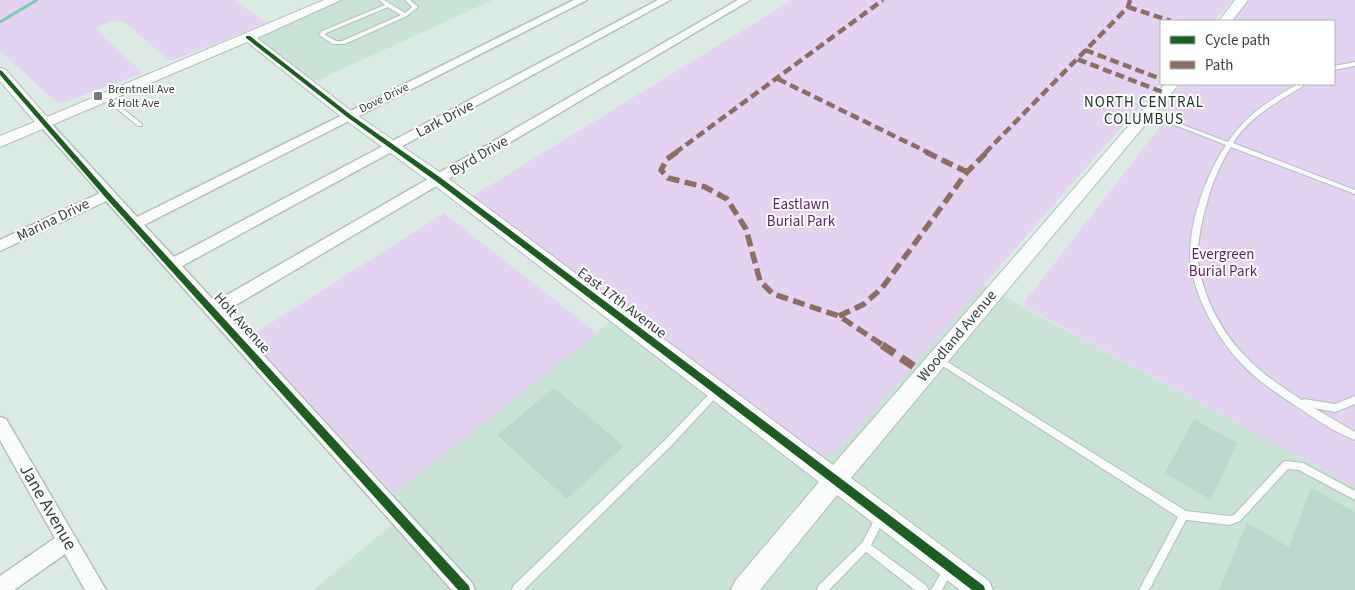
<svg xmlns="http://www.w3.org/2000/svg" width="1355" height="590" font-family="'Source Sans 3',sans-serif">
  <rect width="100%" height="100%" fill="#dbebe3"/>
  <path fill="#c9e3d7" d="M334,0H493L303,87L246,39Z
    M983,285L1355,487V590H313L399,519L384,502L623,312L838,451Z"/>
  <path fill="#e3d3f1" d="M0,0H233L267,23L174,60H169L123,21C114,20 102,23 96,30L141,71L138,75L63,103L55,101L0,51Z
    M792,0H1233L1214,21H1161V82L838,451L825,456L801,447L471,197Z
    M1249,0H1355V487L1022,305L1170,114L1161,110L1182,84H1334V21H1232Z
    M444,213L597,333L394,494L249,337Z"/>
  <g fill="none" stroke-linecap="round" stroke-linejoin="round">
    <path stroke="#78ceaf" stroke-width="3" d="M0,22L37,0"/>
  </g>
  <path fill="#bbd8cc" d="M554,388L624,446L567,499L497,435Z
    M1194,419L1237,443L1211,500L1165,473Z
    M1311,488L1355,512V590H1219L1247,523L1289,547Z"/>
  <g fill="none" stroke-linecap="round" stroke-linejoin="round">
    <defs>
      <path id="service" d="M379,0H384L405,13L412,7L405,0H410L418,7L407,16L345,44H333L319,35L322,31L385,5ZM388,7L401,15L342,41H336L325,35L326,33Z
        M1355,62V66L1334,70V66Z
        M1298,84H1305C1298,90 1289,94 1282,99C1263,111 1245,124 1233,143L1355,190V194L1231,147C1220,164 1212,183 1207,203C1202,220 1198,237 1198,255C1198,270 1203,285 1208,299C1228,347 1259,373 1302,400L1304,399L1335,404L1355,396V404L1335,412L1314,408L1355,432V440C1334,432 1314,418 1296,406C1276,393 1255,379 1239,361C1216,336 1191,291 1190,256C1190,220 1206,175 1226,145L1144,113L1147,111L1149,112L1228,142C1245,115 1272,99 1298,84Z
        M107,96L142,124V126H138L105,99V97Z
        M938,356L1186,511L1230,516L1234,515L1283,462L1286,461L1303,463L1355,491V500L1299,470L1288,469L1240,521L1230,525L1186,520L1149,590H1139L1178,517L935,361L934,359L935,357Z
        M717,388L720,389L721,391L720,393L672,445L524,590H512L513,586L666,439L714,389Z
        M881,512L884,513L886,516L871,545L927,586L928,590H915L866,552L829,590H817L818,586L862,543L878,513Z
        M949,563L952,565L954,568L942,590H931L946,565Z"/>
      <path id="minor" d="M574,0H587L144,225L174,257L658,0H670L182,266L215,302L738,0H750L224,312L472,583L475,590H452L106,201L0,251V240L100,193L41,127L39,124L41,121H49L137,217Z
        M0,417L6,419L106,590H85L65,554L14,590H0V576L55,538L0,440Z"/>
      <path id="tertiary" d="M324,0H341L257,38L354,113L445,176L833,465L1165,84H1179L851,478L989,581L993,590H960L837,495L760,590H731L735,581L819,482L433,184L344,119L247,42L0,147V136L35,122L0,81V68L5,69L47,117Z
        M1235,0H1248L1232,21H1219Z"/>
    </defs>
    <use href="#service" stroke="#b2bfb9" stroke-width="2"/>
    <use href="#minor" stroke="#b2bfb9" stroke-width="3"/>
    <use href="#tertiary" stroke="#b2bfb9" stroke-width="2"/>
    <use href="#service" fill="#fafcfb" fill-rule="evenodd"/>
    <use href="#minor" fill="#fafcfb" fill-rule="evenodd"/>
    <use href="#tertiary" fill="#fafcfb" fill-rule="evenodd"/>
    <path stroke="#8d6e63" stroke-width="4.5" stroke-dasharray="9 4.5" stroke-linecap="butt" d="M1130,0L1128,7L1077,59L1165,93
      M1128,7L1171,21
      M1085,50L1161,79
      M778,79L929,153
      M675,153L883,0
      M985,153L1077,59"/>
    <path stroke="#8d6e63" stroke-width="5.5" stroke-dasharray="12 5.5" stroke-linecap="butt" d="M677,152L667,159L661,170L668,178L705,187L727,199L746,229L760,281L773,294L839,316L884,346
      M926,152L967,172
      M839,316L864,304L882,288L967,172L987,152"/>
    <path stroke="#8d6e63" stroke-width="8" stroke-dasharray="15 8" stroke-linecap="butt" d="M882,345L925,374"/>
    <defs>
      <path id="cycleway" d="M246,36H250L351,115L441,178L984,586L985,590H972L437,182L347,117L246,38Z
        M0,70L2,71L109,193L469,586L470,590H458L105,197L0,75Z"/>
    </defs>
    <use href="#cycleway" stroke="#fff" stroke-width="3"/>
    <use href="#cycleway" fill="#1b5e20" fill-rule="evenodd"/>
  </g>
  <rect fill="#6f7c76" stroke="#fff" stroke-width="2" x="93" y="91" width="10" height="10" rx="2.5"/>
  <g text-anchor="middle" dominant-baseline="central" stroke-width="4" stroke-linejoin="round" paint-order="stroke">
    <g font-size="12" fill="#35403b" stroke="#fff" text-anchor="start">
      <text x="108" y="89">Brentnell Ave<tspan x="108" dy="14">&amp; Holt Ave</tspan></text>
    </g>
    <g font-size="12" fill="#35403b" stroke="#fff">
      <text transform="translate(384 98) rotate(-26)">Dove Drive</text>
    </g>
    <g font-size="15" letter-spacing="1" fill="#1a3027" stroke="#fff">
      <text x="1144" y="102">NORTH CENTRAL<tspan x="1144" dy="17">COLUMBUS</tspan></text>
    </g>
    <g font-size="15" fill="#35403b" stroke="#fff">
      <text transform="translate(445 119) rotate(-28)">Lark Drive</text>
      <text transform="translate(479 156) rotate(-30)">Byrd Drive</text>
      <text transform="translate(53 220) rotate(-26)">Marina Drive</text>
      <text transform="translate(622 303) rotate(37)">East 17th Avenue</text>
      <text transform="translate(242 323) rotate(48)">Holt Avenue</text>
      <text transform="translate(957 336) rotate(-50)">Woodland Avenue</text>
    </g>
    <g font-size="15" fill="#5c1a74" stroke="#fff">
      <text x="801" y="204">Eastlawn<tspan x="801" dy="17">Burial Park</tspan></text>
      <text x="1223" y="254">Evergreen<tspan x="1223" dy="17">Burial Park</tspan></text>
    </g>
    <g font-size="18" fill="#35403b" stroke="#fff">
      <text transform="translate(48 507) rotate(60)">Jane Avenue</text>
    </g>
  </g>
  <rect x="1160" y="20" width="175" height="65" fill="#ffffff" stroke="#aeb3b1"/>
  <rect x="1170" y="36" width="25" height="8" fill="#1b5e20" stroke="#aeb3b1"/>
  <text x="1205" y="45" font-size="15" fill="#35403b">Cycle path</text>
  <rect x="1170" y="61" width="25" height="8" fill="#8d6e63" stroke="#aeb3b1"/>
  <text x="1205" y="70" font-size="15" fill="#35403b">Path</text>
</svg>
